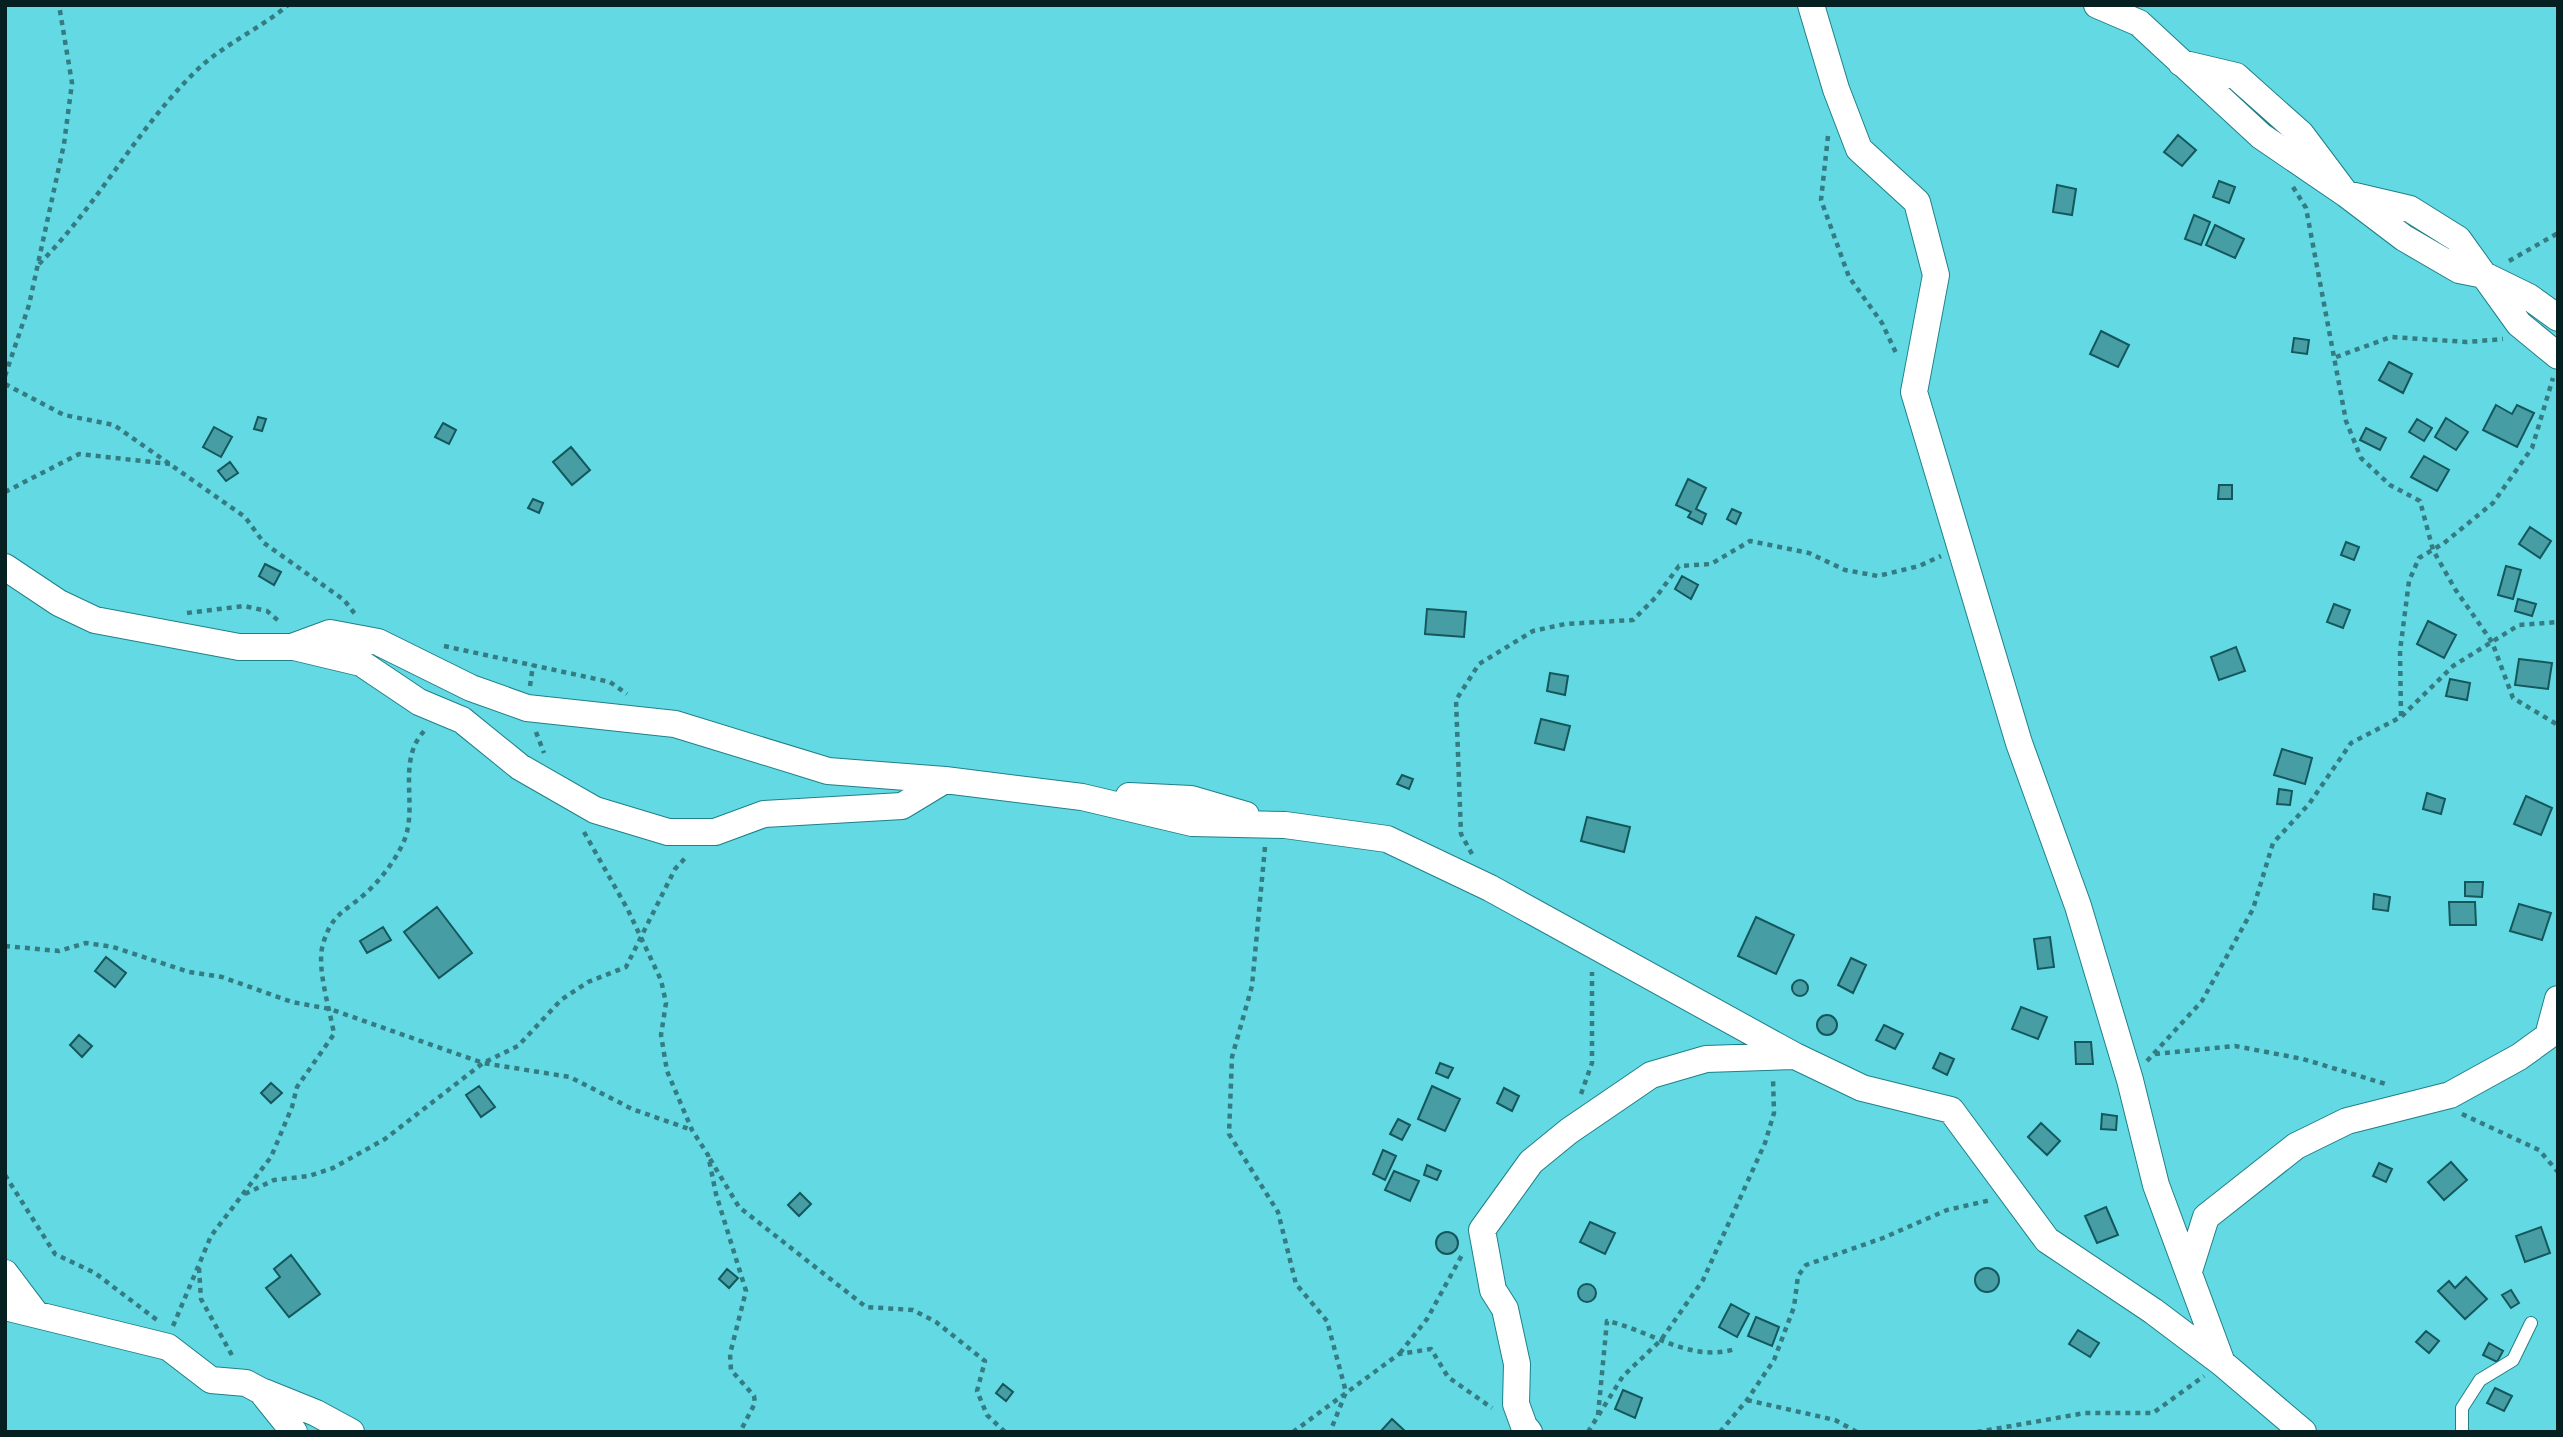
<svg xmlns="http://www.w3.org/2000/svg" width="2563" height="1437" font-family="'Asap Condensed',sans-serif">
  <rect width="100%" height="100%" fill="#63d9e3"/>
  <path fill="#479da4" stroke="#14575c" stroke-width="2" d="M2178,135L2196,150L2182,166L2164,152Z
    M2219,181L2235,187L2229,203L2213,197Z
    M2057,185L2076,189L2072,215L2053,212Z
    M2194,215L2210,222L2201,245L2185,239Z
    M2215,225L2244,239L2235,258L2206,245Z
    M2101,331L2129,345L2118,367L2090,354Z
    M2294,338L2309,340L2307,354L2292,352Z
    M2389,362L2412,374L2403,393L2379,380Z
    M2496,405L2512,414L2517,405L2534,413L2517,447L2483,430Z
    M258,417L266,419L262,431L254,429Z
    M2446,418L2468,432L2456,450L2435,437Z
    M2417,419L2432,428L2424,441L2409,432Z
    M443,423L456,430L449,444L435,437Z
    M214,427L232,437L221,457L203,447Z
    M2366,428L2386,438L2380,450L2360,440Z
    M571,447L590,470L572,485L553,462Z
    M2424,456L2449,470L2437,491L2411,477Z
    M230,462L238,473L226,481L218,471Z
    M1688,479L1706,488L1696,509L1706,514L1702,524L1688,517L1691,512L1676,505Z
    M2219,485H2232V499H2218Z
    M533,499L543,503L539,513L528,508Z
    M1732,509L1741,513L1736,524L1727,519Z
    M2530,527L2551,541L2540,558L2519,544Z
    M2346,542L2359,547L2354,560L2341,555Z
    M265,564L281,572L274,585L259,576Z
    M2506,566L2521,570L2513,599L2498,595Z
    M1682,576L1698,585L1691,599L1675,589Z
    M2518,599L2536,604L2532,616L2515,611Z
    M2334,604L2350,610L2343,628L2327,622Z
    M1427,609L1466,612L1464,637L1425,634Z
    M2428,621L2456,635L2444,658L2417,644Z
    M2236,647L2245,671L2219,680L2211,657Z
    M2519,659L2552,663L2548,689L2515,685Z
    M1550,673L1568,676L1565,695L1547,691Z
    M2450,679L2470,683L2467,700L2446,696Z
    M1541,719L1570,726L1564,750L1535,743Z
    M2282,749L2312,758L2305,784L2274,775Z
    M1402,775L1413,779L1409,789L1397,784Z
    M2279,789L2292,791L2290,805L2277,804Z
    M2427,793L2445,799L2441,814L2423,809Z
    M2526,796L2552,808L2541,835L2514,824Z
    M1587,817L1630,827L1624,852L1581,841Z
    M2465,882H2483L2482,897L2465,896Z
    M2374,894L2390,897L2388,911L2373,909Z
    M2449,902H2475L2476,925H2450Z
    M2519,904L2551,913L2542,940L2510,931Z
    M437,907L472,953L439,978L404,932Z
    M1756,917L1794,935L1776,974L1738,956Z
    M383,927L391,940L367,953L360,941Z
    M2050,937L2054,967L2038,969L2034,939Z
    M106,957L126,973L115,987L95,971Z
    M1851,958L1866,965L1853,993L1838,985Z
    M1792 988a8 8 0 1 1 16 0a8 8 0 1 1-16 0Z
    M2021,1007L2047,1017L2038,1039L2012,1029Z
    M1817 1025a10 10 0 1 1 20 0a10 10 0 1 1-20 0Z
    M1884,1025L1903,1034L1895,1049L1876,1040Z
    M79,1035L92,1046L82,1057L70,1045Z
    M2075,1042H2091L2093,1064H2076Z
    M1940,1053L1954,1059L1947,1075L1933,1068Z
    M1440,1063L1453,1068L1448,1078L1436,1073Z
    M271,1083L282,1093L271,1103L261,1093Z
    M479,1086L495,1107L481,1117L466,1095Z
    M1432,1086L1460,1099L1445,1131L1418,1119Z
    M1504,1088L1519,1096L1512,1111L1497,1103Z
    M2102,1114L2117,1116L2116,1130L2101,1129Z
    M1398,1119L1410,1125L1402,1140L1390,1134Z
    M2041,1123L2060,1141L2047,1155L2028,1137Z
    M1383,1150L1396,1156L1385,1180L1373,1174Z
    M2451,1162L2467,1180L2444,1200L2428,1182Z
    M2379,1163L2392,1169L2386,1182L2373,1176Z
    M1427,1165L1441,1171L1437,1180L1424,1175Z
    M1394,1171L1419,1181L1410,1201L1385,1190Z
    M800,1193L811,1204L799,1216L788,1205Z
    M2106,1207L2118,1235L2097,1243L2085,1216Z
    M1590,1222L1615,1233L1605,1254L1580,1242Z
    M2541,1227L2550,1253L2525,1262L2516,1236Z
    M1436 1243a11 11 0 1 1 22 0a11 11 0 1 1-22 0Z
    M291,1255L320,1294L289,1317L266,1288L280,1277L274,1269Z
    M1975 1280a12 12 0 1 1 24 0a12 12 0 1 1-24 0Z
    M727,1269L738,1278L729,1288L719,1279Z
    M2466,1277L2487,1299L2465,1319L2438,1291L2449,1281L2455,1288Z
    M1578 1293a9 9 0 1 1 18 0a9 9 0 1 1-18 0Z
    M2511,1290L2519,1303L2511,1308L2502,1295Z
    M1731,1304L1749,1314L1737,1337L1719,1327Z
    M1756,1317L1779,1327L1772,1346L1748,1336Z
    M2078,1330L2099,1343L2090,1357L2069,1344Z
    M2426,1331L2439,1341L2429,1353L2416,1342Z
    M2489,1343L2503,1351L2497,1362L2483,1355Z
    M1003,1384L1013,1392L1006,1401L996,1393Z
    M2495,1388L2512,1396L2504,1411L2487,1403Z
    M1623,1390L1642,1398L1635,1418L1615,1409Z
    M1392,1419L1406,1432H1380Z"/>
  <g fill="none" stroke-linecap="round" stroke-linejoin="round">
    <defs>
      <path id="service" d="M2462,1432V1408L2480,1380L2513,1360L2531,1323"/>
      <path id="minor" d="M1811,5L1836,89L1859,149L1917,202L1936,275L1914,392L2019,743L2078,906L2130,1080L2156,1185L2222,1363L2303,1432
        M2097,5L2139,23L2261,136L2346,194L2410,209L2458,239L2519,324L2558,356
        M2181,63L2236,76L2301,134L2346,194L2404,238L2459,270L2484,275L2529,297L2558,318
        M5,567L59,603L95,620L239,647H292L330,633L378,642L471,688L527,708L675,724L828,771L945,780L1082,797L1192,823L1285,825L1387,839L1490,888L1795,1056L1862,1088L1951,1110L2047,1240L2153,1311L2222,1363
        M294,647L361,663L419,702L462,720L520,767L595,810L668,832H715L764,814L902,806L945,780
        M1129,796L1191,799L1246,815
        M2189,1271L2206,1217L2296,1146L2347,1121L2450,1095L2519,1057L2548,1036L2558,999
        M5,1273L36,1314
        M5,1307L168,1347L211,1380L246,1383L261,1391L294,1432
        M264,1392L316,1413L351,1432
        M1529,1432L1524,1426L1516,1404L1517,1364L1505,1309L1493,1290L1482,1230L1531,1162L1569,1131L1651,1075L1706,1059L1795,1056"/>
    </defs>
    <use href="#service" stroke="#208088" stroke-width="14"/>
    <use href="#minor" stroke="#208088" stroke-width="28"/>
    <path stroke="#347c82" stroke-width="4.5" stroke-dasharray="5 5" stroke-linecap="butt" d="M1828,136L1821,200L1849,277L1882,323L1896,353
      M2293,187L2306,208L2346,421L2361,458L2390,485L2420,501L2433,550L2455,589L2492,642L2513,698L2558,725
      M2509,261L2558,233
      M39,264C98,205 137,128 197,70C224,44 260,29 288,5
      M2336,357L2391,337L2467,342L2503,339
      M5,376L29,305L64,144L72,83L59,5
      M5,384L64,415L114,425L245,517L264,543L344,600L355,614
      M5,492L79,454L170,464
      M187,613L244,606L267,611L281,623
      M444,646L610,682L627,694
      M530,686L533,665
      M2401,716L2400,651L2409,581L2419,558L2444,543L2493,503L2532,448L2553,378
      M536,732L544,753
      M584,832L628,910L661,980L666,1003L661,1035L667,1071L692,1130L708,1155L716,1194L746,1291L730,1354L731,1370L754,1396L755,1403L740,1432
      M1265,847L1252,986L1232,1057L1229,1134L1278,1212L1296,1284L1327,1321L1346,1392L1330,1432
      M1472,854L1461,834L1456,700L1479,664L1533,631L1565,624L1633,620L1656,597L1679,566L1711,564L1750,541L1809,553L1845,570L1878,576L1919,566L1941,556
      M5,946L59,951L86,943L113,947L189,972L222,977L292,1002L330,1009L483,1063L570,1077L632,1109L692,1130
      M2155,1054L2235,1046L2303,1059L2389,1085
      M2147,1061L2202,1001L2253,909L2273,843L2309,804L2351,743L2401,717L2453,666L2519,625L2558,622
      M1581,1094L1592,1063V972
      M2462,1114L2539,1150L2558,1172
      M710,1159L739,1207L866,1307L913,1310L936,1322L985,1361L977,1391L987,1415L1005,1432
      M5,1175L55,1254L95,1273L157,1320
      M245,1194L274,1180L309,1176L333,1168L385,1139L483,1063L518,1046L561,1000L588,982L626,967L675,869L687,856
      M199,1268L201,1299L234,1359
      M173,1326L211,1236L271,1157L292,1107L297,1087L334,1034C330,1010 316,967 323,944C332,913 345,912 366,893C382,878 395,861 404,841C419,805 395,760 426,729
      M1400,1353L1427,1319L1462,1255
      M1747,1400L1835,1420L1857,1432
      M1598,1415L1607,1321C1650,1330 1689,1363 1735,1349
      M1293,1432L1399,1354L1431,1349L1448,1377L1492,1408
      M1588,1432L1623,1376L1661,1340L1703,1280L1765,1143L1774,1113L1773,1078
      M1720,1432L1747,1400L1774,1360L1794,1307L1798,1276L1806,1265L1883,1238L1947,1210L1991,1200
      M1977,1432L2085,1413H2153L2204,1376"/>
    <use href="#service" stroke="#fff" stroke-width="12"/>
    <use href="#minor" stroke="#fff" stroke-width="26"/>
  </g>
  <rect width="2563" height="1437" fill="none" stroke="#062022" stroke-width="14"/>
</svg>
